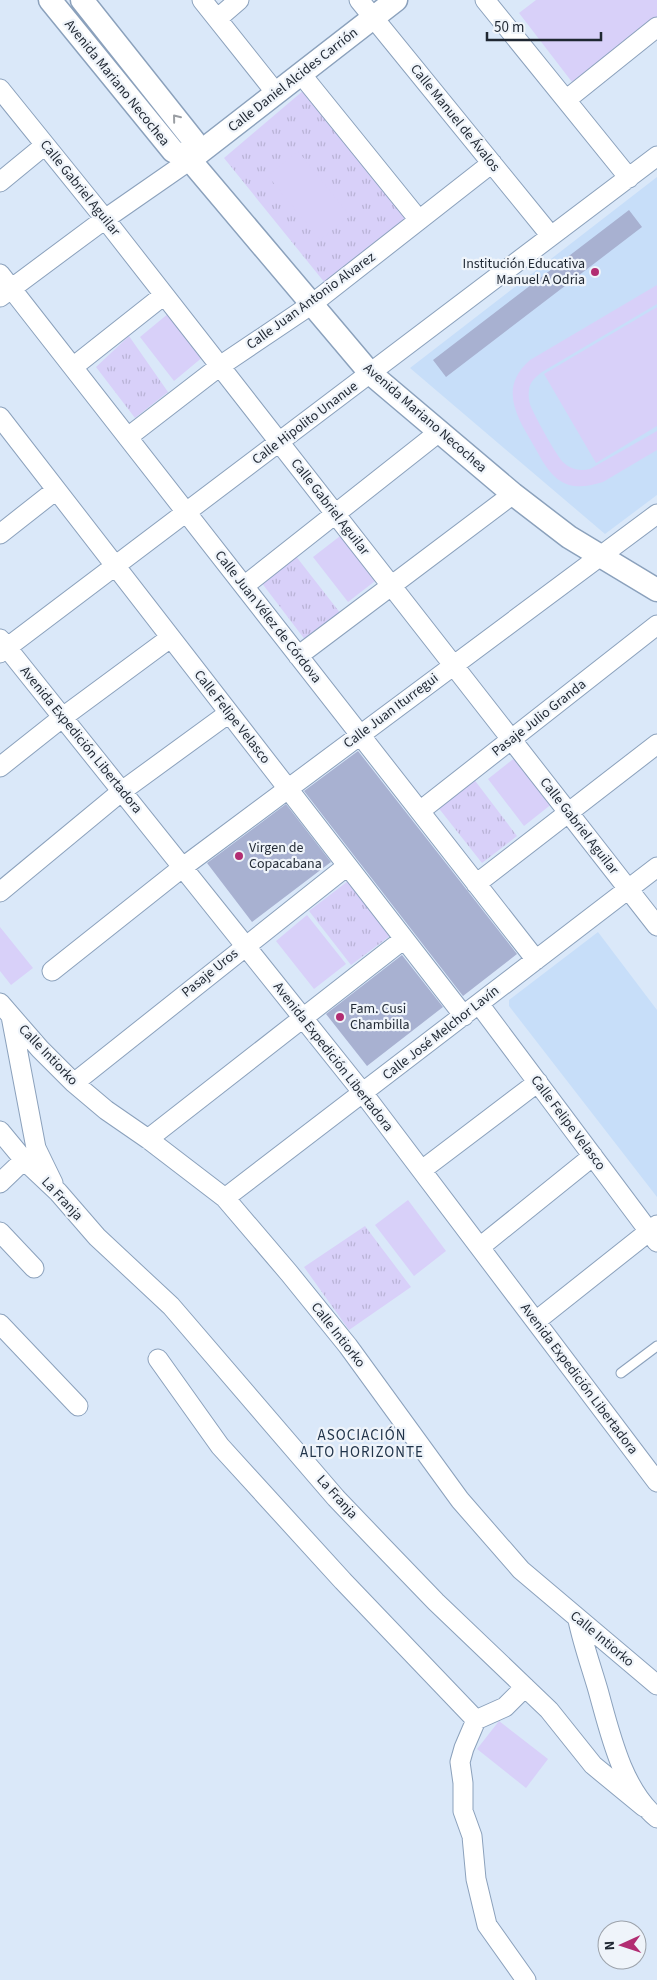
<svg xmlns="http://www.w3.org/2000/svg" width="657" height="1980" font-family="'Source Sans 3',sans-serif">
  <defs>
    <pattern id="grass-tufts" width="24" height="20" patternUnits="userSpaceOnUse" patternTransform="scale(1.25)"><rect width="24" height="20" fill="#d8d0f9"/><path d="M3 7l-1-3M5 7V3M7 7l1-3M15 17l-1-3M17 17v-4M19 17l1-3" fill="none" stroke="#b9b3d6"/></pattern>
  </defs>
  <rect width="100%" height="100%" fill="#dae8f9"/>
  <path fill="#c7def9" d="M657,177V495L605,534L410,368Z
    M598,932L657,1010V1197L509,1006V1000Z"/>
  <path fill="url(#grass-tufts)" d="M304,90L408,220L325,283L224,158Z
    M129,336L168,392L135,418L96,367Z
    M295,555L341,614L306,641L261,582Z
    M473,778L517,836L482,863L437,806Z
    M348,881L390,936L351,965L309,911Z
    M365,1226L411,1287L349,1330L304,1267Z"/>
  <path fill="#d8d0f9" d="M536,0H657V19L572,82L519,13Z
    M298,151L350,216L320,240L268,176Z
    M657,285V304L542,372C536,377 530,381 529,390C528,396 529,403 532,409C537,420 557,457 564,463C572,470 580,471 590,469L657,431V450L603,482C593,485 580,488 569,485C551,479 543,462 534,446C517,417 498,388 530,360Z
    M657,307V426L596,463L544,374Z
    M169,313L204,356L174,381L140,337Z
    M344,533L379,578L348,602L313,557Z
    M517,756L553,803L524,826L488,779Z
    M307,915L346,964L314,989L276,941Z
    M0,927L33,968L11,985L0,971Z
    M408,1200L446,1251L414,1276L375,1225Z
    M499,1721L548,1759L526,1788L477,1749Z"/>
  <path fill="#a8b1d1" d="M629,210L642,227L446,377L433,360Z
    M358,751L517,954L463,996L304,791Z
    M286,804L331,862L252,922L207,863Z
    M402,955L443,1007L367,1066L326,1014Z"/>
  <g fill="none" stroke-linecap="round" stroke-linejoin="round">
    <defs>
      <path id="service" d="M621,1373L657,1346"/>
      <path id="minor" d="M202,0L276,93
        M359,0L551,236
        M485,0L629,178
        M217,19L239,0
        M301,74L419,220
        M0,89L105,219L657,926
        M566,100L657,27
        M0,182L45,145
        M0,274L536,960
        M0,297L105,219L190,160
        M73,367L164,295
        M0,417L464,1016
        M128,437L220,366L312,304L492,163
        M0,534L56,490
        M244,586L439,432
        M0,639L363,1093L657,1482
        M0,653L657,156
        M298,656L513,494
        M0,767L63,717L170,638
        M420,811L657,625
        M476,884L657,744
        M0,892L122,791L229,713
        M52,971L183,867L657,514
        M0,1003L40,1049L74,1083L106,1110L148,1139L225,1198L289,1273L348,1346L460,1500L521,1570L657,1685
        M479,1004L657,1242
        M11,1016L36,1148L53,1183
        M74,1083L347,866
        M0,1131L24,1160L58,1192L97,1237L171,1306L336,1498L381,1545L436,1602L549,1710L593,1765L644,1807
        M148,1139L404,939
        M422,1170L538,1082
        M0,1183L24,1160
        M225,1198L657,867
        M0,1232L34,1268
        M480,1247L593,1156
        M536,1321L657,1225
        M0,1324L78,1406
        M158,1359L220,1446L343,1581L476,1720
        M578,1620C583,1644 591,1666 598,1690C610,1733 622,1789 657,1818
        M525,1687L505,1707L476,1720L464,1748L460,1762L463,1783V1811L472,1836L476,1879L487,1925L526,1980"/>
      <path id="tertiary" d="M50,0L173,151L190,160L370,373L513,494L569,537L657,590
        M82,0L194,141L190,160
        M190,160L396,0"/>
    </defs>
    <use href="#service" stroke="#8ba1bc" stroke-width="11"/>
    <use href="#minor" stroke="#8ba1bc" stroke-width="21"/>
    <use href="#tertiary" stroke="#8ba1bc" stroke-width="25"/>
    <use href="#service" stroke="#fff" stroke-width="9"/>
    <use href="#minor" stroke="#fff" stroke-width="19"/>
    <use href="#tertiary" stroke="#fff" stroke-width="22"/>
  </g>
  <defs><path id="oneway-chevron" d="M-2-3.5L2.5 0L-2 3.5" fill="none" stroke-width="1.6" stroke-linecap="round" stroke-linejoin="round" transform="scale(1.25)"/></defs>
  <use stroke="#9a9ea3" href="#oneway-chevron" transform="translate(176 118) rotate(-129)"/>
  <g fill="#b22d72" stroke="#eff4fa" stroke-width="2">
    <circle cx="595" cy="272" r="5"/>
    <circle cx="239" cy="856" r="5"/>
    <circle cx="340" cy="1017" r="5"/>
  </g>
  <g text-anchor="middle" dominant-baseline="central" stroke-width="4.5" stroke-linejoin="round" paint-order="stroke">
    <g font-size="14" fill="#1f2732" stroke="#eff4fa">
      <text transform="translate(293 80) rotate(-38)">Calle Daniel Alcides Carrión</text>
      <text transform="translate(117 83) rotate(51)">Avenida Mariano Necochea</text>
      <text transform="translate(455 118) rotate(51)">Calle Manuel de Ávalos</text>
      <text transform="translate(80 188) rotate(51)">Calle Gabriel Aguilar</text>
      <text transform="translate(311 301) rotate(-36)">Calle Juan Antonio Alvarez</text>
      <text transform="translate(425 418) rotate(41)">Avenida Mariano Necochea</text>
      <text transform="translate(305 423) rotate(-37)">Calle Hipolito Unanue</text>
      <text transform="translate(330 507) rotate(52)">Calle Gabriel Aguilar</text>
      <text transform="translate(268 617) rotate(52)">Calle Juan Vélez de Córdova</text>
      <text transform="translate(391 711) rotate(-37)">Calle Juan Iturregui</text>
      <text transform="translate(232 717) rotate(52)">Calle Felipe Velasco</text>
      <text transform="translate(539 718) rotate(-38)">Pasaje Julio Granda</text>
      <text transform="translate(81 740) rotate(51)">Avenida Expedición Libertadora</text>
      <text transform="translate(579 826) rotate(52)">Calle Gabriel Aguilar</text>
      <text transform="translate(210 973) rotate(-39)">Pasaje Uros</text>
      <text transform="translate(441 1033) rotate(-38)">Calle José Melchor Lavín</text>
      <text transform="translate(48 1055) rotate(46)">Calle Intiorko</text>
      <text transform="translate(333 1057) rotate(52)">Avenida Expedición Libertadora</text>
      <text transform="translate(568 1123) rotate(53)">Calle Felipe Velasco</text>
      <text transform="translate(62 1199) rotate(47)">La Franja</text>
      <text transform="translate(338 1335) rotate(52)">Calle Intiorko</text>
      <text transform="translate(579 1379) rotate(53)">Avenida Expedición Libertadora</text>
      <text transform="translate(337 1497) rotate(48)">La Franja</text>
      <text transform="translate(602 1639) rotate(40)">Calle Intiorko</text>
    </g>
    <g font-size="14" fill="#1f2732" stroke="#eff4fa" text-anchor="start">
      <text x="585" y="264" text-anchor="end">Institución Educativa<tspan x="585" dy="16">Manuel A Odria</tspan></text>
      <text x="249" y="848">Virgen de<tspan x="249" dy="16">Copacabana</tspan></text>
      <text x="350" y="1009">Fam. Cusi<tspan x="350" dy="16">Chambilla</tspan></text>
    </g>
    <g font-size="15" letter-spacing="1" fill="#21344a" stroke="#eff4fa">
      <text x="362" y="1435">ASOCIACIÓN<tspan x="362" dy="17">ALTO HORIZONTE</tspan></text>
    </g>
  </g>
  <g transform="translate(622 1945) rotate(267)"><circle r="24" fill="#eff4fa" stroke="#9ca2aa"/>
  <path d="M0-4L9 19L0 12L-9 19Z" fill="#b22d72"/>
  <text y="-8" font-size="14" font-weight="bold" text-anchor="middle" fill="#1f2732">N</text>
  </g>
  <path d="M487 32v8h114v-8" fill="none" stroke="#1f2732" stroke-width="2.5"/>
  <text x="494" y="32" font-size="15" fill="#1f2732" stroke="#eff4fa" stroke-width="4" paint-order="stroke">50 m</text>
</svg>
